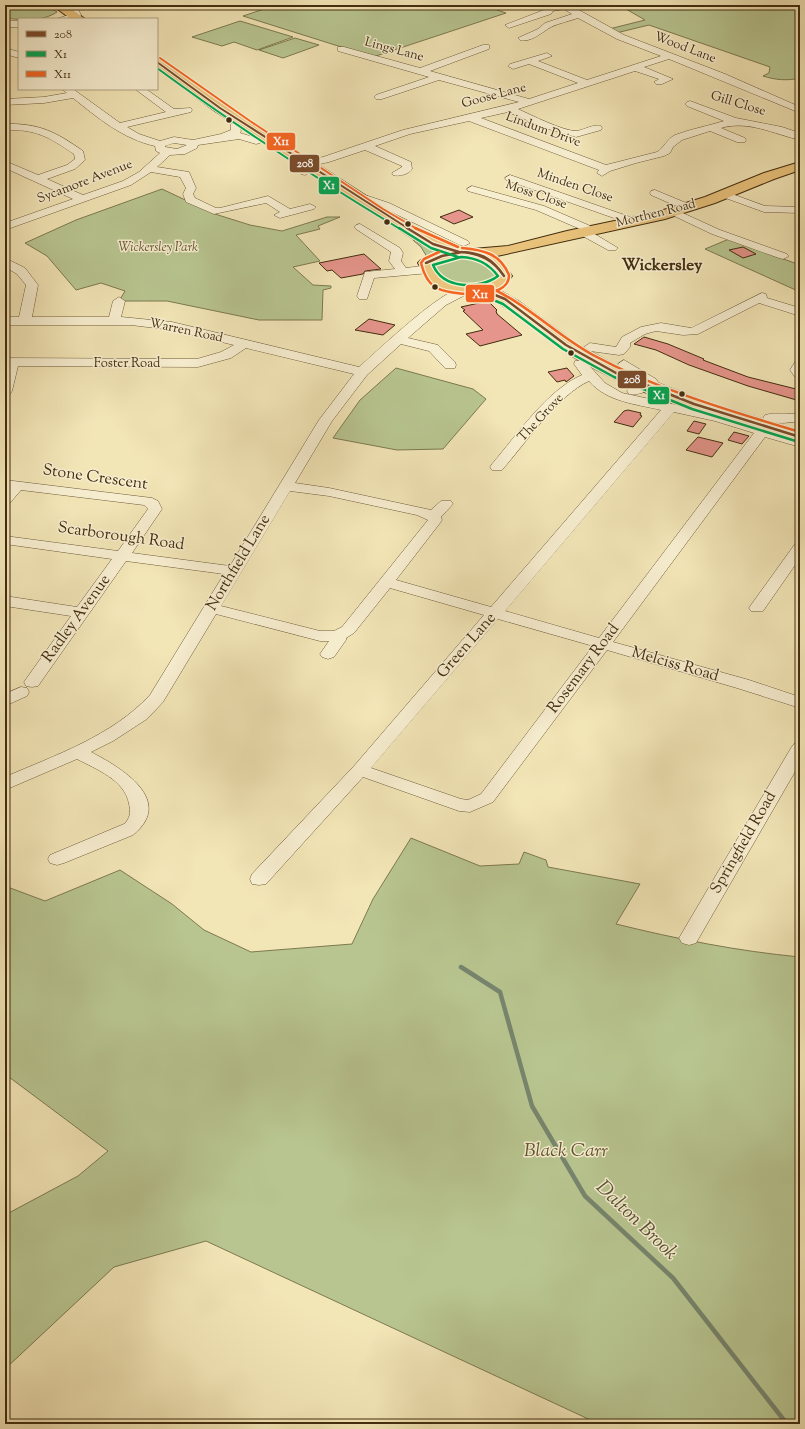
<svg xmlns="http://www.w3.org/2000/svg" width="805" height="1429" font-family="'Sorts Mill Goudy',serif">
  <rect width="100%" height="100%" fill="#f2e5b6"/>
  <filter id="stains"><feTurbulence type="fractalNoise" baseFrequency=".005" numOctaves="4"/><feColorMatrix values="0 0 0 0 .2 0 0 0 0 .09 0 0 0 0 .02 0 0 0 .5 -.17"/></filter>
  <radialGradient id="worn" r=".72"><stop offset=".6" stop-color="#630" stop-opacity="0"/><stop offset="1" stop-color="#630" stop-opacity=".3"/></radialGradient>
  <path fill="#b8c590" stroke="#7d7950" d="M5,5H46L57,12C42,22 22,20 5,18Z
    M276,5H483L506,13L373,57L243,16Z
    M619,5H800V78C788,81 775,80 763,76L769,73L770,67L649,25L616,33L609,29L645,20Z
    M240,21L293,37L257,50L234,42L222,46L192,37Z
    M295,38L319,45L283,58L259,50Z
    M162,189L215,214L250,225L282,231L327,217H340L318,226L320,229L296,235L320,261L293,267L313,285L331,286V288L323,290L322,320H259L167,301H119L125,291L101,283L76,290L47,256L25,243L76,220Z
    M419,239L445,251L427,257L421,247L413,240Z
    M729,239L800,265V292L705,249Z
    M452,256L483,258L496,275C493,287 465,288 455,285C450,284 444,281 440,279L434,266L435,263Z
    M396,368L473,389L486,399L443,449L397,450L333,438L360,400Z
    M411,838L480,866L519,864L524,852L546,860L548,867L640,884L616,924C677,939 737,951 800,957V1424H599L206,1241L114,1267L5,1369V1215L78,1176L108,1151L5,1074V886L45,901L120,870L172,904L204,930L251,952L352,944L373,899Z"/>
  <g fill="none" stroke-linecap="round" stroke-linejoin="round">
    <path stroke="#77856d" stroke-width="4.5" d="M461,967L500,992L532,1106L585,1196L673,1278L787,1424"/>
  </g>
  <path fill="#e5958b" stroke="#422d0f" d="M459,210L473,217L454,224L440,217Z
    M743,247L756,254L743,258L729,250Z
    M364,254L381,269L365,271L363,274L341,278L332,270L327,271L319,263Z
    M488,301L497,310L496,311L497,314L522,335L480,346L466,334L483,330L463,311L465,310L461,307Z
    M369,319L395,325L383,335L355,330Z
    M644,337L668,344L704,359L703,360L748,377L800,390V401L748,386L689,365L656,350L634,344Z
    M567,368L574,376L566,382L565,380L557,382L548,372Z
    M628,410L641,413L640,415L642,416L633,427L614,422L624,411Z
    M694,421L706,424L699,434L687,431Z
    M734,432L749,436L742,444L728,440Z
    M698,437L723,443L712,457L686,450Z"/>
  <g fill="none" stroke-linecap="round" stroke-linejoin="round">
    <defs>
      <path id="minor" d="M68,5H76L81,15L80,17L56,19L72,14Z
        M556,5H570L624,35L725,74L800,107V113L669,59L644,67L673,79L662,84H656L654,82L659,79L635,71L518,109C531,115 563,131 576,131C585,130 592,124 601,126L602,128L601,130L576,137L545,128L508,112L481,118L606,165L657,152C664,148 667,139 675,135C691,129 708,126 724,121L687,106L685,104L687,102L690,101L736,118L782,127L800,133V140C774,134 748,120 721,128L745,138L746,140L745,142H737L710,131L682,140L673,147L670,153L664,156L636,163L610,171L602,176L597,173L599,170L469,121L410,134L375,146L411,162L412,169C409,174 399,177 393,175L392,173L402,167V166L365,150L329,162L306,167L310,172L305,175L301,174L295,167L299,162L323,157L403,130L519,102L439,80L382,99H376L374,97L376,95L429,77L338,51V47H344L420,68L483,45H489V49L430,71L529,99L578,83L529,64L513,69L508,66L510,64L547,53L552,56L538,61L587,80L661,56L617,39L578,18C570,21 559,23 551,27C542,32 531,43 520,40L518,38L538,29L545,23L572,14L564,9L553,11L551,14L509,28L505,25L544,10L546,7Z
        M5,21H19V27H5Z
        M5,48L19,52V58L5,54Z
        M62,89H73L120,123L166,112L135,89H146L174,109L191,108L192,110L191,112L127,127L139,134L160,141L174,137L193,140L221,134L231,130V124H239L241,131L240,133L260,139L261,141L260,143L256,144L239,139L198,145L197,148L185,154L170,155L157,167L189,172L196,188L193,194L195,198L216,208H220L268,196L290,209L310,204L316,207L314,209L280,218L274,215L280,212L266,203L214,214L186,202L183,194L186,188L180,177L151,172L131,185L5,230V223L73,199L5,168V161L38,175L67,165L75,159L74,154C49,137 36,129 5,130V124C39,123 56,132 83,151L85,160L75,169L47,179L83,195L123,181L139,172L160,153L156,151L155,146C123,139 98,118 73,98L44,103L5,105V99L44,97L67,93ZM174,143L187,145L177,149L165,147V146Z
        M510,175L636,219L638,221L636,223H628L506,180L505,178Z
        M472,186L544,206L595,228L597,230L593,233L618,248L616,250H608L579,234L577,232L580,229L536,210L468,191L467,189Z
        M655,190L691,205L693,207L691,209H683L651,195L650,193L651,191Z
        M353,191L389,203L468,241L470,243L464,246L460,245L381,207L349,196L348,194Z
        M724,191L765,206L800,207V213L764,212L720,196L719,194L720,192Z
        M674,209L720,230L787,254L789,256L783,259L779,258L712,234L670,214L668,212L670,210Z
        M360,224L400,248L403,253L401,261L406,268L429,265L435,269L429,273L374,278L367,299H359L357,296L365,272L395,269L389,261L391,252L356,229L354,227L356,225Z
        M5,258L25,268L38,285L32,317H109L113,301L119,297L125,301L121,317L172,322L359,367C378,351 449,281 471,286L473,289L471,292L446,305L408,338L438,345L455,362L456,365L455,368H445L429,351L401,344L367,375L332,421L295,483L329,488L431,510L441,501H451L453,504L441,517L442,520L440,523L396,580L491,607L661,410C636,404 607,402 589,381C559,394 524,445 502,470H492L490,467L492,464C517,435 547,390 582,375L574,364L575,361H585L605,383L622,393L723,415L800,439V447L765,437L613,642L749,680L800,697V708L737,688L607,650L493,802L470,812L459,811L363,777L266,884L259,885L252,884L250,879L252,874L354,766L484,615L390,588L354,633L346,638V640L334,657L328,659L322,657L320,654L329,641H320L216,614L163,702L147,719L113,741L91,752C120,767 176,800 133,835L64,863L57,865L50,863L48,859L50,855L124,824C130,819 131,812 129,804C125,780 96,769 77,759L5,790V777C56,755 112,736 150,695L224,574L126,561L38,686L32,687L26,686L24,682L71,616L5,606V596L77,607L112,559L5,544V536L118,551L148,509L144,505L21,490L10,503L5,504V491L7,489L5,488V480L152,498L158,501L162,509L132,553L230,566L319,420L354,374L246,348L231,358L198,367L18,366L12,391L10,394L5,395V358L197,359L221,352L234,345L172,330L131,325H5V317H19L26,285L17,274L5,267ZM674,412L715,421L754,433L599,638L505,611ZM290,491L329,496L417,515L428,520L342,627L334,631H320L221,606ZM498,619L593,646L481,794L468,800L461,799L371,768Z
        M762,293L766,294L767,298L800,308V316L759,303L698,334L683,335L656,331L645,334L630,343V347L624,354L619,355L590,351L584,347L590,343L616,347L622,337L641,327L661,323L691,328Z
        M624,360L656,379L658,382C652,390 639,396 629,394L627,391L629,388L643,383L619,367L618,364Z
        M800,361V378L795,377L790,370L795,362Z
        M800,413V421C788,423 777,424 765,421L763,418L765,415C776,412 789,415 800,413Z
        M800,542V558L763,611H751L749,608L751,605L795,544Z
        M21,687L27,688L29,692L27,696L5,706V694Z
        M800,743V763L696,943L689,945L682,943L679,938L682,933L791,748L794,744Z"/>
      <path id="major" d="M52,5H66L85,19H71Z
        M157,58L161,59L225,105L430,237L463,248L473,249L508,246L567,231L657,212L705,197L764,173L800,162V170L774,179L715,203L665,219L497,256L512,276L505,285L497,289L518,301L578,345L622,369L700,400L800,431V442C726,424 645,398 579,360C548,342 523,316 492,299C473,290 451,295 432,285L418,263L421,260L441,252L420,243L215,111L157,68ZM458,257C478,260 485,256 496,276C486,288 455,289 442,279C438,275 436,269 434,265Z"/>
    </defs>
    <use href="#minor" stroke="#6e5b39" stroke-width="1"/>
    <use href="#major" stroke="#422d0f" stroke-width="2"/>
    <use href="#minor" fill="#f7eed0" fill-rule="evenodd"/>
    <use href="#major" fill="#e9c27b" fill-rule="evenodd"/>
    <defs>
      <path id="bus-1-far1" d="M157,62L220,108L409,229"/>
      <path id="bus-1" d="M407,228L433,244L459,252
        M462,252C481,254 493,260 504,276
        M462,252C482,253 493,259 504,276
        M426,263L442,256L462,252
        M426,263L442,256L462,252
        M480,289L505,299L566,345L616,373L694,404L800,437"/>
      <path id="bus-2-far1" d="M157,68C236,126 317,179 400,229"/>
      <path id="bus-2" d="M399,228L431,248L458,257
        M461,257C477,258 488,263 498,276C479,290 443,289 433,265Z
        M479,294L503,304L563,349L614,377L692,409L799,442"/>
      <path id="bus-3-far1" d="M160,58L250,121L383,209L417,229"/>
      <path id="bus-3" d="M415,228L458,247
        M439,252L424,259L421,263C423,271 427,282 435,287C449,296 510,301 509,275C500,253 483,250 462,248
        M481,284C524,300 554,334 593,355C658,390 730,411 800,432"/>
    </defs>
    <use href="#bus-1-far1" stroke="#f7eed0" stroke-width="4"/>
    <use href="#bus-1" stroke="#f7eed0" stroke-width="5"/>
    <use href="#bus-2-far1" stroke="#f7eed0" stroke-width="4"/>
    <use href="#bus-2" stroke="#f7eed0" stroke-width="5"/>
    <use href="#bus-3-far1" stroke="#f7eed0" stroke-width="4"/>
    <use href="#bus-3" stroke="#f7eed0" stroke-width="5"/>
    <use href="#bus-1-far1" stroke="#7a4b2a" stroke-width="2"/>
    <use href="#bus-1" stroke="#7a4b2a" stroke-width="2.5"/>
    <use href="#bus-2-far1" stroke="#00a651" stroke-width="2"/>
    <use href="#bus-2" stroke="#00a651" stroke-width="2.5"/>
    <use href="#bus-3-far1" stroke="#f26522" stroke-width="2"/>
    <use href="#bus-3" stroke="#f26522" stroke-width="2.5"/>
  </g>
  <g fill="#422d0f" stroke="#f7eed0" stroke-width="1.5">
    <circle cx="229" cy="120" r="3.5"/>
    <circle cx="387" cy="222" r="3.5"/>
    <circle cx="408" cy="224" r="3.5"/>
    <circle cx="435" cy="287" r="3.5"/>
    <circle cx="571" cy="353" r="3.5"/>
    <circle cx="682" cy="394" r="3.5"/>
  </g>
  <g text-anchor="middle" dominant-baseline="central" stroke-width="3" stroke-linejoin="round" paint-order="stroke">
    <g font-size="13" fill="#422d0f" stroke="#f7eed0">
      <text transform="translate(685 48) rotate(21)">Wood Lane</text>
      <text transform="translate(394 50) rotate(15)">Lings Lane</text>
      <text transform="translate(494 96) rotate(-15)">Goose Lane</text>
      <text transform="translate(738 104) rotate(17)">Gill Close</text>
      <text transform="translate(543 130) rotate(20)">Lindum Drive</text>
      <text transform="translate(85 182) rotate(-21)">Sycamore Avenue</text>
      <text transform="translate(575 186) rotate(19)">Minden Close</text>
      <text transform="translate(536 195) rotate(19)">Moss Close</text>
      <text transform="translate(656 214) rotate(-14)">Morthen Road</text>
      <text transform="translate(186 331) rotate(12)">Warren Road</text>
      <text x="127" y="364">Foster Road</text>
      <text transform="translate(541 418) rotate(-47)">The Grove</text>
    </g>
    <g font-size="13" font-style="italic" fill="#60532f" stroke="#f7eed0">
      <text x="158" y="248">Wickersley Park</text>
    </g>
    <g font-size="16" fill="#422d0f" stroke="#f7eed0">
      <text transform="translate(95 478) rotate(8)">Stone Crescent</text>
      <text transform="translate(121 537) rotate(8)">Scarborough Road</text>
      <text transform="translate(239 563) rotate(-59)">Northfield Lane</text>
      <text transform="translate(77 619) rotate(-54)">Radley Avenue</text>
      <text transform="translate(467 646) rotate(-49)">Green Lane</text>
      <text transform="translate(675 665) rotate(16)">Melciss Road</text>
      <text transform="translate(584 669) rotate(-53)">Rosemary Road</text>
      <text transform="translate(744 843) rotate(-60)">Springfield Road</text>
    </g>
    <g font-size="17" font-weight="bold" fill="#422d0f" stroke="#f7eed0">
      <text x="662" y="266">Wickersley</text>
    </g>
    <g font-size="19" font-style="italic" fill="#60532f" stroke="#f7eed0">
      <text x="566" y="1151">Black Carr</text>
    </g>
    <g font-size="20" font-style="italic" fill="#585236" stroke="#f7eed0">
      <text transform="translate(636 1221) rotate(44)">Dalton Brook</text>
    </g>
  </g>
  <g stroke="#f7eed0" stroke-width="1.5">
    <rect x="266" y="132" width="30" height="19" rx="4" fill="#f26522"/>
    <rect x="289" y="154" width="31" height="19" rx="4" fill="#7a4b2a"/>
    <rect x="318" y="176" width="22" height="19" rx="4" fill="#00a651"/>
    <rect x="465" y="284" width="30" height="19" rx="4" fill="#f26522"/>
    <rect x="617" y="370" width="30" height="19" rx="4" fill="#7a4b2a"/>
    <rect x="647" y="386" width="23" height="19" rx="4" fill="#00a651"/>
  </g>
  <g font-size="11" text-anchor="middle" font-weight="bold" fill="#fff">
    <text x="281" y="145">X11</text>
    <text x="305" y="167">208</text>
    <text x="329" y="189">X1</text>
    <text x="480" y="298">X11</text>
    <text x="632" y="383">208</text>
    <text x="659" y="399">X1</text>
  </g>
  <rect width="805" height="1429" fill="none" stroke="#f2e5b6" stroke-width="20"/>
  <rect x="6" y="6" width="793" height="1417" fill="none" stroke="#422d0f" stroke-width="2"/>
  <rect x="10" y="10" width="785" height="1409" fill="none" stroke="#422d0f"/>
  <rect x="18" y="18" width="140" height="72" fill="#f7eed0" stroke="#afa183"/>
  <rect x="26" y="31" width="20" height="6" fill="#7a4b2a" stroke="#afa183"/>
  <text x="54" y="38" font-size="12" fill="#422d0f">208</text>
  <rect x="26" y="51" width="20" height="6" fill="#00a651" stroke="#afa183"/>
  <text x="54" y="58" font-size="12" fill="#422d0f">X1</text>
  <rect x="26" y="71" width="20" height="6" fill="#f26522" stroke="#afa183"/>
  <text x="54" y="78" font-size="12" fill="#422d0f">X11</text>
  <rect width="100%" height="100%" filter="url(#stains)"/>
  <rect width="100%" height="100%" fill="url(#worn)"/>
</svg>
